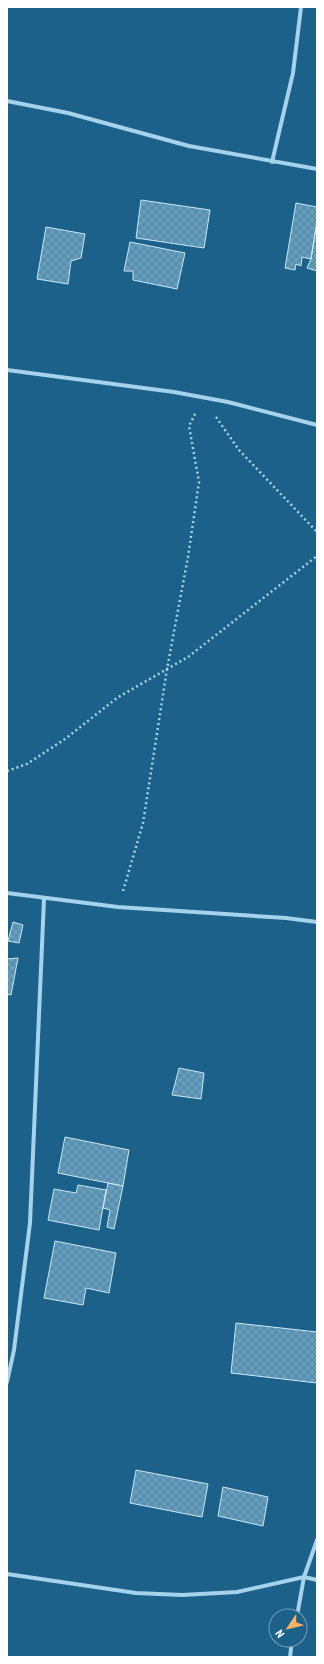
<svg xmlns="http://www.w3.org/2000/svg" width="324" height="1664" font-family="'Roboto Condensed',sans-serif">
  <defs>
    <pattern id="building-cross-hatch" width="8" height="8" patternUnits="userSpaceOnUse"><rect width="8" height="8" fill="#619dbe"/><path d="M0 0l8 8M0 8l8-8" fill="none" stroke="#5a8196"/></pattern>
  </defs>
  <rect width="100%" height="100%" fill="#1b6189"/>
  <path fill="url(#building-cross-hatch)" stroke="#cae9f9" d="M141,200L210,210L204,248L136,238Z
    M296,203L317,207V221L311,259L302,257L301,266L296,264L295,270L285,268Z
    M46,227L85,234L81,258L71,261L68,284L37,279Z
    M316,228L317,229V271L307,268L311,259Z
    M130,242L185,253L177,289L133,280V271H124Z
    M13,922L23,925L19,943L8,941Z
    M18,958L11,995L7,994V959Z
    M179,1068L204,1073L201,1099L172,1095Z
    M65,1137L129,1150L123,1186L58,1173Z
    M108,1183L123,1186L114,1229L107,1227L110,1210L103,1208Z
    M78,1185L106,1190L99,1230L48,1220L54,1189L76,1193Z
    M55,1241L116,1253L109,1293L86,1288L83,1305L44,1298Z
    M236,1323L317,1332V1383L231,1373Z
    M136,1470L208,1484L202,1517L130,1503Z
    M223,1487L268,1497L263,1526L218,1516Z"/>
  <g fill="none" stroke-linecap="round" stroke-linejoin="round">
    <path stroke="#a5d3ec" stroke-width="2.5" stroke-dasharray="2 3" stroke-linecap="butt" d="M216,417L239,450L317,532
      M7,771L27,764L65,739L117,698L188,657L317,556
      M123,891L143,823L167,669L188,557L199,482L189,426L196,412"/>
    <path stroke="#a5d3ec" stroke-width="4" d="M7,101L68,113L189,146L317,169
      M272,162L293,73L301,7
      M7,370L174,392L228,402L317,425
      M7,893L118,907L286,918L317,922
      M7,1382L14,1350L30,1223L44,899
      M7,1574L136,1593L182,1595L237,1592L304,1577L317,1580
      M297,1616L304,1577L317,1540
      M290,1657L292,1640"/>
  </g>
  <rect width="324" height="1664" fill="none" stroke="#ffffff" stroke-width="16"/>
  <g transform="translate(288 1628) rotate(235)"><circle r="19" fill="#1b6189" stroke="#76a0b8"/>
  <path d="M0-3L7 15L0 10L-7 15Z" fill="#feb261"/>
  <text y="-6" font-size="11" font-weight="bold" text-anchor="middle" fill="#ffffff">N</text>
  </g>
</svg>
